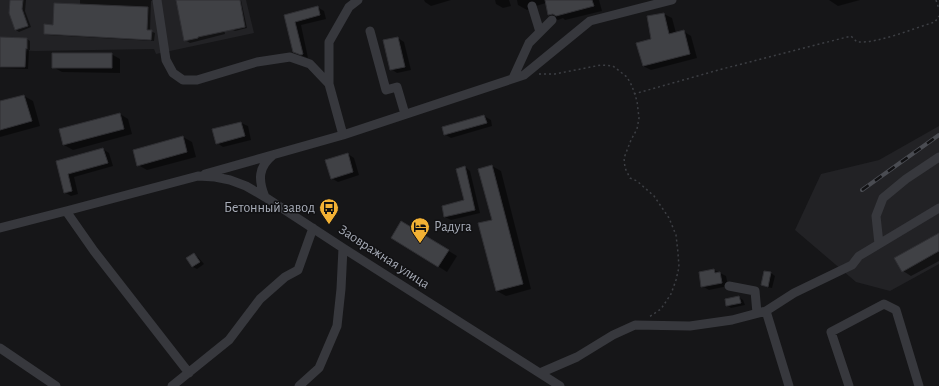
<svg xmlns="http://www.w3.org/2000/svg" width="939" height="386" font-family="'Alegreya Sans',sans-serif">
  <rect width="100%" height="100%" fill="#161618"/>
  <path fill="#222225" d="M0,0H246L254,33L156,54L154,49L35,51L0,49Z
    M939,126V264L890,291L856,282L795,230L821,174L879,160Z"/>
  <path fill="#0007" d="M11,0H26L25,11L31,27L19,32L16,30Z
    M80,0H153L151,1L150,31L155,33L154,41L48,35L45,34L80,5Z
    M177,0H218L225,34L190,43L185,40Z
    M227,0H241L247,28L235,31L233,30Z
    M424,0H451L431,6L425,2Z
    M495,0H509L511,6L503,8L496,4Z
    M517,0H599L602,11L565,20L563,18L558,20L549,15L546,3L536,6L535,8L527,10L518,5Z
    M829,0H860L838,6Z
    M317,7L324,11L326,19L301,25L308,58L301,55L294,51L285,16Z
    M664,14L672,18L676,33L683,31L691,36L697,58L651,70L643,66L653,39Z
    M0,38L27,39L30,41V50H29L28,69L0,68Z
    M398,38L404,42L411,70L397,73L391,69Z
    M111,54L120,59V73L62,72L53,67Z
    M24,96L33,101L40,126L0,137V102Z
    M120,114L128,119L132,134L73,150L64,145L60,130Z
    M484,116L491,120L492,126L451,138L444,134Z
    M241,123L248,126L251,140L223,147L217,143L213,130Z
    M183,137L192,142L196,157L147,170L138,165Z
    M103,149L109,153L113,166L74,177L78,194L71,196L64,192L58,161Z
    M348,154L354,158L359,175L338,182L331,178Z
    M492,166L501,171L531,289L506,296L497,291L493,221Z
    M465,167L470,171L480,213L451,220L445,217L465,201Z
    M410,227L457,256L447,272L392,237Z
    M939,234V261L911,276L903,271Z
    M194,254L198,257L204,264L197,269L193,267L188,259Z
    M714,270L726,276L728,286L709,290L702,286Z
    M765,272L771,273L775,276L772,288L766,287L762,285Z
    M739,297L743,300L745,305L731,308L727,305Z"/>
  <path fill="#404145" stroke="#303034" d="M10,0H23L22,9L28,26L15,30L9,13Z
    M176,0H240L245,27L198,37V38L184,41Z
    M545,0H592L594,6L556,16L553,14L548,15Z
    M54,3L148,7L147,30H152L151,40L44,34V24L53,25Z
    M318,6L320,15L295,22L303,54L301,55L293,52L284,15Z
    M664,13L669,34L684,30L690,54L643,66L636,43L651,39L647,16Z
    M0,37L27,38V49L26,48L25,67H0Z
    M398,37L405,67L390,70L383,40Z
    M52,53H112V68H52Z
    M24,95L32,121L0,130V101Z
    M120,113L124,129L63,145L59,129Z
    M484,115L487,123L444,135L442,127Z
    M241,122L245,136L216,144L212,129Z
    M183,136L187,152L137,166L133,150Z
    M103,148L108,163L68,174L72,191L64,193L56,161Z
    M348,153L353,172L331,179L325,160Z
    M492,165L523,284L496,291L478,223L492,220L478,169Z
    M465,166L475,210L444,217L442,206L464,200L456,169Z
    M401,221L449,250L438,267L391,238Z
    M939,233V251L902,272L894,258Z
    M194,253L200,262L192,267L186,258Z
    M714,269L715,273L720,272L722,283L701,287L699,272Z
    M764,271L771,272L768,287L761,285Z
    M739,296L741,303L726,306L725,299Z"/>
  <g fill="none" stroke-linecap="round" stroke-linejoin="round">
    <path stroke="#3d3f44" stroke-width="1.5" stroke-dasharray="2 3" stroke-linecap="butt" d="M936,0L939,9
      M539,74H555L601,65L613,66L627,77L632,86L637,101L639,118L637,129L631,140L624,158L625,168L630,178L637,181L654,196L669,218L676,235L678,253L679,267L676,280L671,294L661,309L649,317
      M634,94L722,69L851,36L857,42C881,43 911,29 935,22L939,16"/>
    <path stroke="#37383d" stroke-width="9" d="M157,0L166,60L173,73L183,80H197L257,62L290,57L310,64L329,84
      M532,6L540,32
      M370,31L386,90L397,87L405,114
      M513,78L529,43L552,20
      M343,135L329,84V42L349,7L358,0
      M205,174L343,135L524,75L590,21L672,0
      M265,197C258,180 258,167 273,155
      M66,211L94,251L189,373
      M0,228L66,211L198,176L215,177L230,180L246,186L265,197L343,248L560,386
      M879,244L876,216L883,198L906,179L939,157
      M729,286L755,291L757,313
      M766,311L789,386
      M0,348L56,386
      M540,373L577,357L613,335L635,325L690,326L732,320L766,311L794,293L852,265L859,256L939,208
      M172,386L229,340L260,299L285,277L298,270L313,228
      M299,386L319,368L337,326L341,289L343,248
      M849,386L831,332L884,304L896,310L919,386"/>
    <defs>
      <path id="rail" d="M862,190L939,135"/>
    </defs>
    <use href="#rail" stroke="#4a4c52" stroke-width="4"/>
    <use href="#rail" stroke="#111113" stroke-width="2.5" stroke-dasharray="8" stroke-linecap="butt"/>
  </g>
  <defs>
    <symbol id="bus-pin" viewBox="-11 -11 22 30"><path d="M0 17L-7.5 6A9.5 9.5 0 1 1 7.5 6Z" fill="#f2b134" stroke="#111113"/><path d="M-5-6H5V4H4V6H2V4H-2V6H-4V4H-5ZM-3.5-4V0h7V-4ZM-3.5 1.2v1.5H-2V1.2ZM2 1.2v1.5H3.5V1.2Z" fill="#111"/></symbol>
    <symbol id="hotel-pin" viewBox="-11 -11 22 30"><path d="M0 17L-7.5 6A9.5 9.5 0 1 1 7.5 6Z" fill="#f2b134" stroke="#111113"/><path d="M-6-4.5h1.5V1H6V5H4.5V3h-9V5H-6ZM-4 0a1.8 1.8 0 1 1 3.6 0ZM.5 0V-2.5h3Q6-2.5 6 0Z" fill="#111"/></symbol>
  </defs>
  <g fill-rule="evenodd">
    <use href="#bus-pin" x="318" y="197" width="22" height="30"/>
    <use href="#hotel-pin" x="409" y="216" width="22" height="30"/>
  </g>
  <g text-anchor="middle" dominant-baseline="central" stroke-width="3" stroke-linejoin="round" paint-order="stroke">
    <g font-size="14" fill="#a8adb8" stroke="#111113" text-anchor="end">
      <text x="315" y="208">Бетонный завод</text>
      <text x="434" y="227" text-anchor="start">Радуга</text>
    </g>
    <g font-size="14" fill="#a8adb8" stroke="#111113">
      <text transform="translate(384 257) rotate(33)">Заовражная улица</text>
    </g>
  </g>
</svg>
